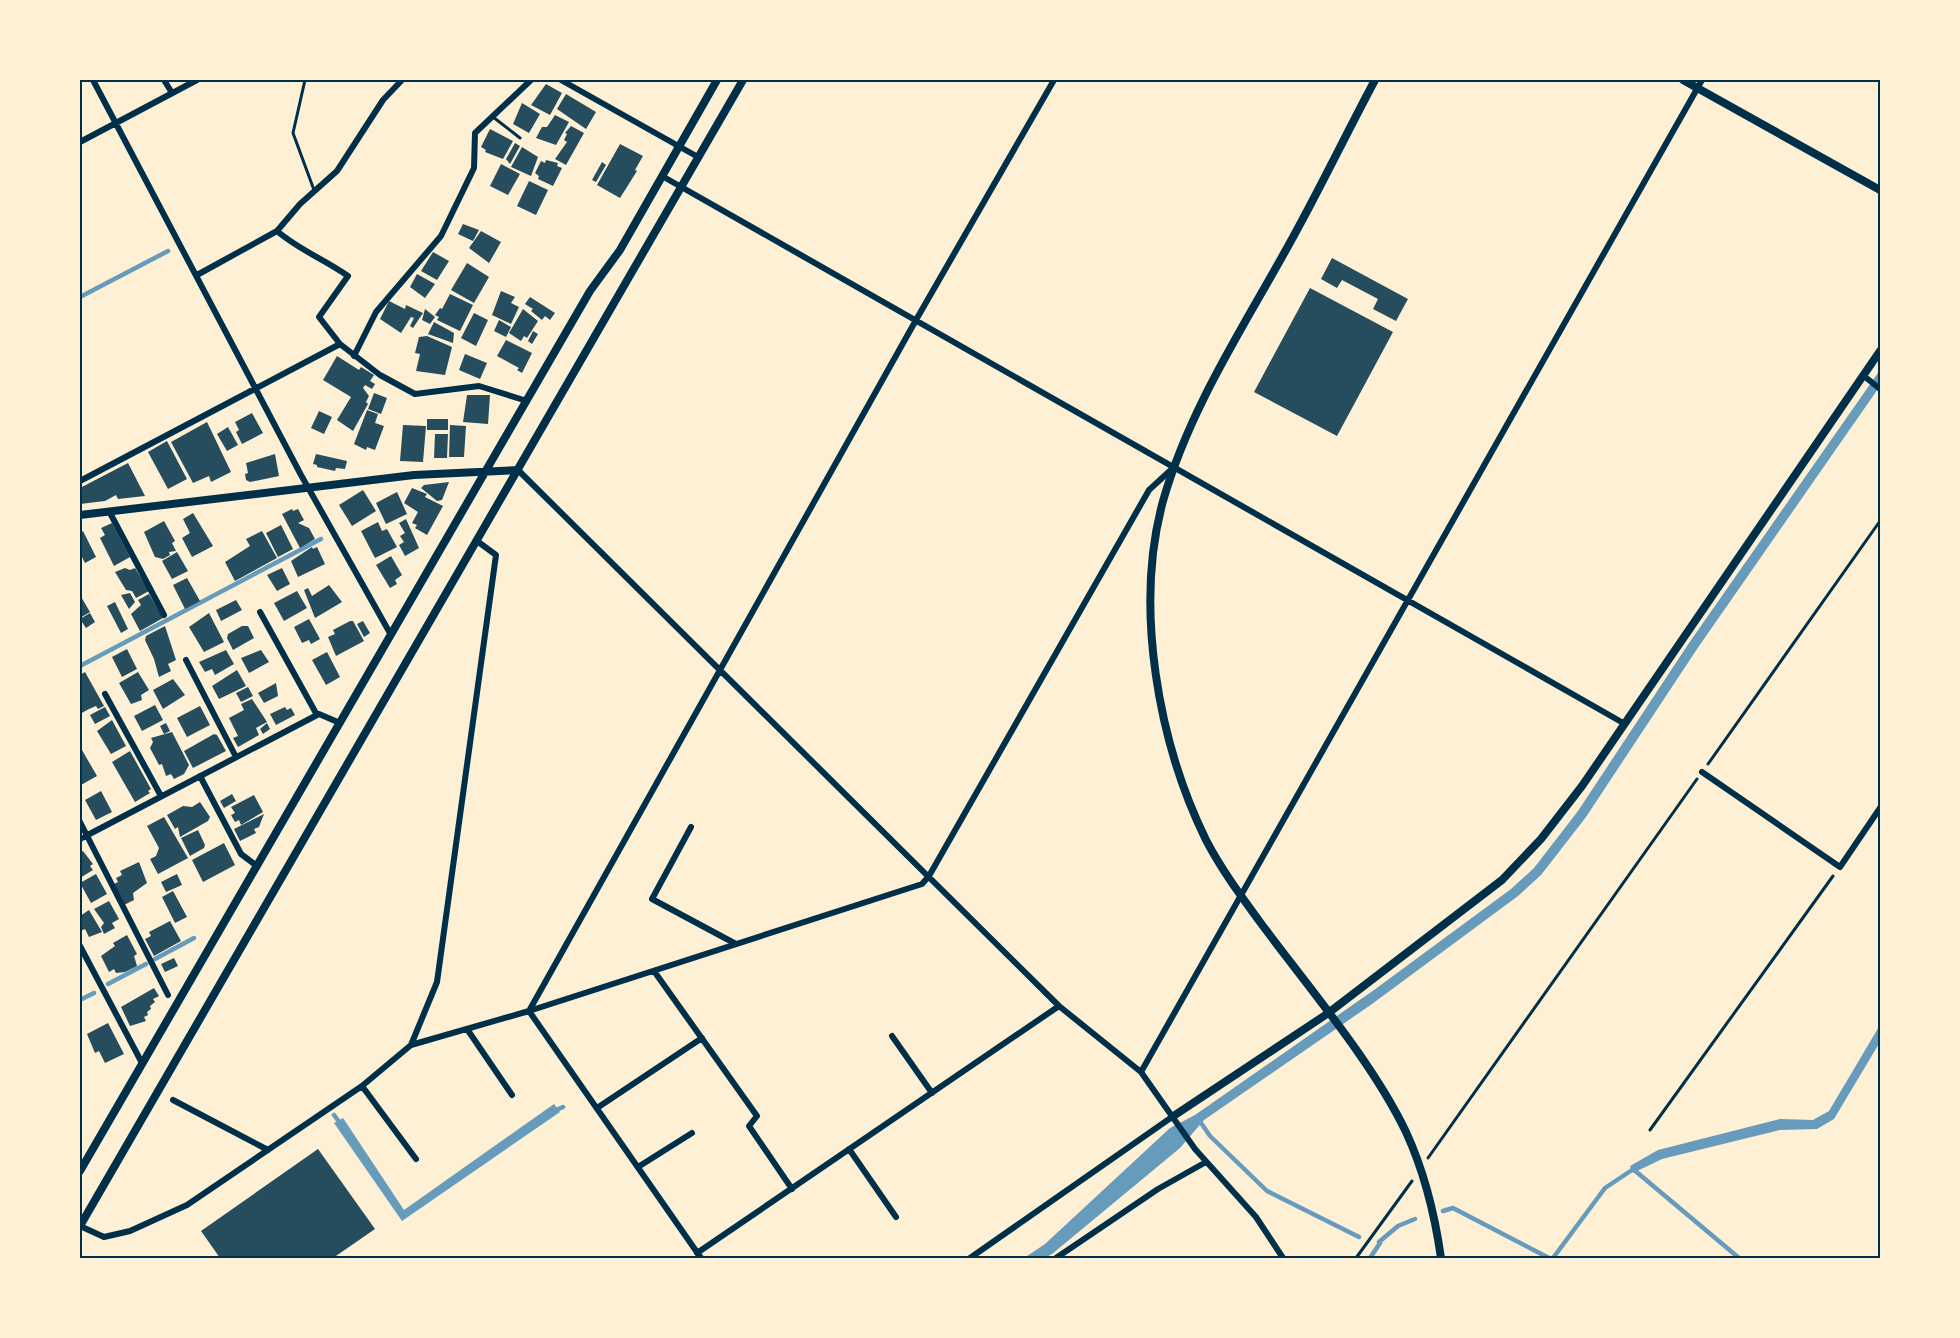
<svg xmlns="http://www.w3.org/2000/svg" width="1960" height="1338" font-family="'PT Serif',serif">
  <rect width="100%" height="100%" fill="#fdf0d5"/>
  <path fill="#669bbc" d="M1880,370V386L1697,649L1586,817L1541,875L1518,896L1372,1004L1204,1120L1180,1148L1052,1254L1045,1258H1024L1045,1244L1170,1128L1195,1115L1374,990L1511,889L1534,868L1578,811L1689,643Z
    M1880,1025V1042L1834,1119L1817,1129L1780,1130L1662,1159L1633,1173L1630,1166L1658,1150L1780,1119L1813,1120L1829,1111Z
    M554,1104L560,1112L402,1221L334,1123L343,1118L404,1210Z"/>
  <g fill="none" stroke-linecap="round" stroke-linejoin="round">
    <path stroke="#669bbc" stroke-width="4.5" d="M80,297L168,251
      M80,666L321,539
      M155,959L194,938
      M108,984L146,964
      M80,1000L94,993
      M552,1112L563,1107
      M334,1115L340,1123
      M1199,1120L1210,1136L1267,1191L1359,1237
      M1633,1169L1739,1258
      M1443,1211L1453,1208L1549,1258
      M1379,1242L1398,1226L1415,1219
      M1370,1258L1380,1243
      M1553,1258L1605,1188L1635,1168"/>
  </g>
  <path fill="#264d5e" d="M546,84L562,93L550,115L531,105Z
    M566,94L596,112L586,129L557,109Z
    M522,103L540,114L529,133L513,124Z
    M555,115L569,122L556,145L536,138L542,127H547Z
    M571,126L584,133L566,165L555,159L567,142L564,140L567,134L565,133Z
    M490,129L513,141L503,159L485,152L486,150L481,147Z
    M515,143L520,146L510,164L506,159Z
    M620,144L643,156L635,170L637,171L620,198L597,185Z
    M522,147L538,157L531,176L511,167Z
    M546,160L558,163L557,166L562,168L553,186L538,179L539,176L535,173L541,161L545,163Z
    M602,162L606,165L596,182L592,180Z
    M501,164L520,174L508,195L490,186Z
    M529,181L548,190L536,215L517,206Z
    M463,224L479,230L473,241L458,234Z
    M481,231L501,242L489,263L469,248Z
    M433,252L449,261L437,280L421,271Z
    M1332,258L1408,299L1396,321L1373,309L1378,299L1342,280L1337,288L1321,279Z
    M467,263L489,277L474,303L451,290Z
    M417,274L435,284L425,298L410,287Z
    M1310,288L1393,332L1337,436L1254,392Z
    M501,291L515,297L511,303L519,307L511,324L492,315Z
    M450,294L473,305L460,331L437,320L439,317L435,315L440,308L442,309Z
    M530,297L555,313L550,320L545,316L542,320L531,311L533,309L525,304Z
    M389,301L405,309L406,305L423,313L413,328L410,326L414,318L411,317L401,333L380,319Z
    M425,309L435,317L430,324L422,320Z
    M523,309L538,321L527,338L524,336L521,341L509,333Z
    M474,313L488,320L476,346L461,338Z
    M499,320L511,327L506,337L494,331Z
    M434,322L454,333L453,343L428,334Z
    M533,331L538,334L532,344L528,341Z
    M427,336L452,347L445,375L416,371L420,354L415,353L419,337Z
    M506,340L532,353L522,373L517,370L519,368L497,356Z
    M465,354L487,363L480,379L459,370Z
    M337,356L359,370L361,367L374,375L370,381L375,384L372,389L365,385L363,388L369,396L366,402L368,404L353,431L337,420L351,397L323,380Z
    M374,393L387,398L381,414L368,409Z
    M467,395H490L488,424L463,422Z
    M367,410L378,414L375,423L384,426L375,450L367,447L366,450L354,444Z
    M319,411L332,417L324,434L311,428Z
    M252,413L263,433L242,444L236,432L239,430L235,422Z
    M427,419H448V430H427Z
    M207,422L231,472L211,482L209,476L193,483L171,442Z
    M403,425L426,426L423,462L400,461Z
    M450,425L466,426L464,457H449Z
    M228,427L238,445L227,451L217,434Z
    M435,434H448L447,458H434Z
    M167,441L187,479L168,489L148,452Z
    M275,454L279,476L250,482L246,480L245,474L248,473L246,463Z
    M316,454L347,461L345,469L336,468L335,471L317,467V465L313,464Z
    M128,463L145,496L118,499L116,495L105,501L80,504V488Z
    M449,482L442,500L437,501L421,488L424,485Z
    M412,488L427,494L425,497L443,506L427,535L415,528L417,525L412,523L418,512L404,503Z
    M363,490L376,511L352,526L339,505Z
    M397,492L407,514L386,524L376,503Z
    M292,509L293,511L298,509L304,520L298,523L309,528L315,539L300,548L282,514Z
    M193,513L213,546L192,557L182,538L190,533L183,519Z
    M406,519L419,548L405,556L399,545L404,542L400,536L405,533L399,523Z
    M164,521L175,541L172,543L176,551L169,552L170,555L163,559L155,557L144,532Z
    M378,522L382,531L387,529L397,547L375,558L361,531Z
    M112,523L130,557L114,566L100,538L105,535L101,528Z
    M281,525L293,549L278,557L266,533Z
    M83,531L96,557L85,563L82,557L80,558V533Z
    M262,531L277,558L235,581L225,562L250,546L246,539Z
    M312,547L313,549L317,547L325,564L298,577L291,561Z
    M177,552L188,571L172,579L162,561Z
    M391,556L402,575L395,580L397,584L390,588L376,565Z
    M125,568L130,570L135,568L149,591L136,598L132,591L126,590L115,572Z
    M282,568L290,584L277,591L267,575Z
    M187,578L200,601L185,609L173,585Z
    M329,585L342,602L315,618L304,590L308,588L312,596Z
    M297,591L307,608L284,621L274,603Z
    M130,593L135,602L129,609L121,595Z
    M149,594L163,618L140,631L131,614L141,605L138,600Z
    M80,595L90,612L80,618Z
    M236,600L242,610L221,621L216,610Z
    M115,602L128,629L121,633L107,606Z
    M90,613L95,622L86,628L80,619Z
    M209,613L224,642L204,652L189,627Z
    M309,619L320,639L311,644L309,640L302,643L294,627Z
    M350,621H353L364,641L336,656L328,637L335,634L333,630Z
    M363,621L370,633L364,637L357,624Z
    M165,626L176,660L168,664L171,671L159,677L154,659L145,640L146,636Z
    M242,626H248L254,638L233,650L227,638L228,634Z
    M127,649L137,669L122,677L112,657Z
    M226,650L234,664L215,675L212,669L205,672L199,662Z
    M261,650L269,662L249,673L241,658Z
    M327,652L340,677L326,685L312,660Z
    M237,670L246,686L219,699L212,686Z
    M85,672L104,706L98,709L96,706L89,709L80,714V675Z
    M138,672L149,690L141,695L142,700L131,704L119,683Z
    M173,679L185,695L163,709L153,690Z
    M276,683L278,696L264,703L258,693Z
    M248,687L253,696L241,702L236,693Z
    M252,699L267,722L256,728L259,735L238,747L233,738L238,736L229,718L244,710L241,704Z
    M155,705L163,720L142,731L134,716Z
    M200,706L210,725L187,737L177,718Z
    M105,707L110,716L95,724L90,715Z
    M285,707L287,710L291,708L295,715L276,725L270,714Z
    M112,720L126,746L111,754L97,731Z
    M166,723L170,731L164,734L160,726Z
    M267,723L270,729L263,734L260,729Z
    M172,732L189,765L184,774L174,779L171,774L166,776L162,764L159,765L150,748L153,742L151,738Z
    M214,734L217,735L226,751L193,768L184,751Z
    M82,750L97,776L81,785L80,752Z
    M130,751L151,789L148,791L150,793L135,802L112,762Z
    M101,791L112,812L96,820L85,800Z
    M232,794L236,801L224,808L220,801Z
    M254,795L263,812L241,825L239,820L235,822L231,815L235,813L231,807Z
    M200,802L210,817L208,821L180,837L178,827L175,829L167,815L183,806L192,807Z
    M264,814L259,827L254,829L256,833L240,841L234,829Z
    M164,817L188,858L158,874L150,859L156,856L159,848L147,826Z
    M198,830L205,845L204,848L190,856L181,838Z
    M224,843L235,865L203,882L192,860Z
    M83,851L93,864L90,866L93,870L80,878V853Z
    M139,862L147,883L133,893L134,900L124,905L114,884L118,882L116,878L122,875L120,871Z
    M96,874L107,894L91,903L80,883Z
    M177,874L182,885L166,892L161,882Z
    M173,891L187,917L175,923L162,897Z
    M109,901L119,919L112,923L115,928L104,934L101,927L104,923L94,909Z
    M89,910L102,932L89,937L85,929L80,931V916Z
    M170,921L181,941L154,956L145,939L151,936L149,932Z
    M127,935L137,954L134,956L137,966L125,972L116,973L114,969L109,972L101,956L115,946L113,943Z
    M174,958L178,966L165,972L161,964Z
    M154,988L159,996L153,999L155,1002L150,1006L151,1009L147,1012L148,1015L144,1017L146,1021L130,1026L121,1007Z
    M108,1023L124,1054L105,1063L99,1051L95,1053L87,1034Z
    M318,1149L375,1229L333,1258H220L201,1231Z"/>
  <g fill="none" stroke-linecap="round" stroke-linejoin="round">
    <path stroke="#003049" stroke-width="3" d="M1708,764L1880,521
      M1650,1130L1833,876
      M1428,1158L1697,779
      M1356,1258L1412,1181"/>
    <path stroke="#003049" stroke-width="3" d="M305,80L293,133L314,190
      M493,117L520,138"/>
    <path stroke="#003049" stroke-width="6" d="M93,80L301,475L391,635
      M164,80L172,93
      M561,80L698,157
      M80,142L197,80
      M662,176L1625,724
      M277,231C299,250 324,259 348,276L319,317L340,344
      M197,275L277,231L300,204L337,171L383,100L402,80
      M354,356L376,312L441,236L474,168L475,133L531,80
      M1864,376L1880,389
      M518,470L1059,1006L1141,1072L1195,1149L1256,1217L1283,1258
      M80,481L340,344L380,375L415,394L479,386L527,401
      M109,511L164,615
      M260,612L317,715
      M186,660L236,757
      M105,694L161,796
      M1702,772L1840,867L1880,808
      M200,776L241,854L257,866
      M80,822L168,995
      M691,827L652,899L736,944
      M80,839L319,714L340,723
      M80,946L142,1063
      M654,971L757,1116L749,1126L792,1189
      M467,1029L512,1095
      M892,1036L932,1093
      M411,1045L529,1011L922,884L929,876L1149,490L1173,468
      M1141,1072L1702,80
      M362,1086L416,1159
      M173,1100L268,1150
      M597,1108L702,1038
      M849,1149L896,1217
      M638,1167L692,1133
      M80,1226L104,1237L130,1231L187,1205L362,1086L411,1045L437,982L496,555L477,541
      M697,1253L1059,1006
      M701,1258L529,1011L916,320L1054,80
      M970,1258L1172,1117
      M1056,1258L1158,1189L1206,1162"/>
    <path stroke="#003049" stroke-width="8" d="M1375,80C1345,136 1318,193 1287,248C1241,331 1189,410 1163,501C1134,607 1158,742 1206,840C1221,869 1241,896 1260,922C1308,987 1372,1061 1406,1132C1424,1171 1435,1216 1441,1258
      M1683,80L1880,190
      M80,515L414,475L518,470
      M1172,1117L1327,1014L1502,880L1541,839L1582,786L1880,351
      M80,1171L590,291L620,250L717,80
      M80,1226L743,80"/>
  </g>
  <rect width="1960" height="1338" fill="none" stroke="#fdf0d5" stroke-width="162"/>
  <rect x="81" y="81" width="1798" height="1176" fill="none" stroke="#003049" stroke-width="2"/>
</svg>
